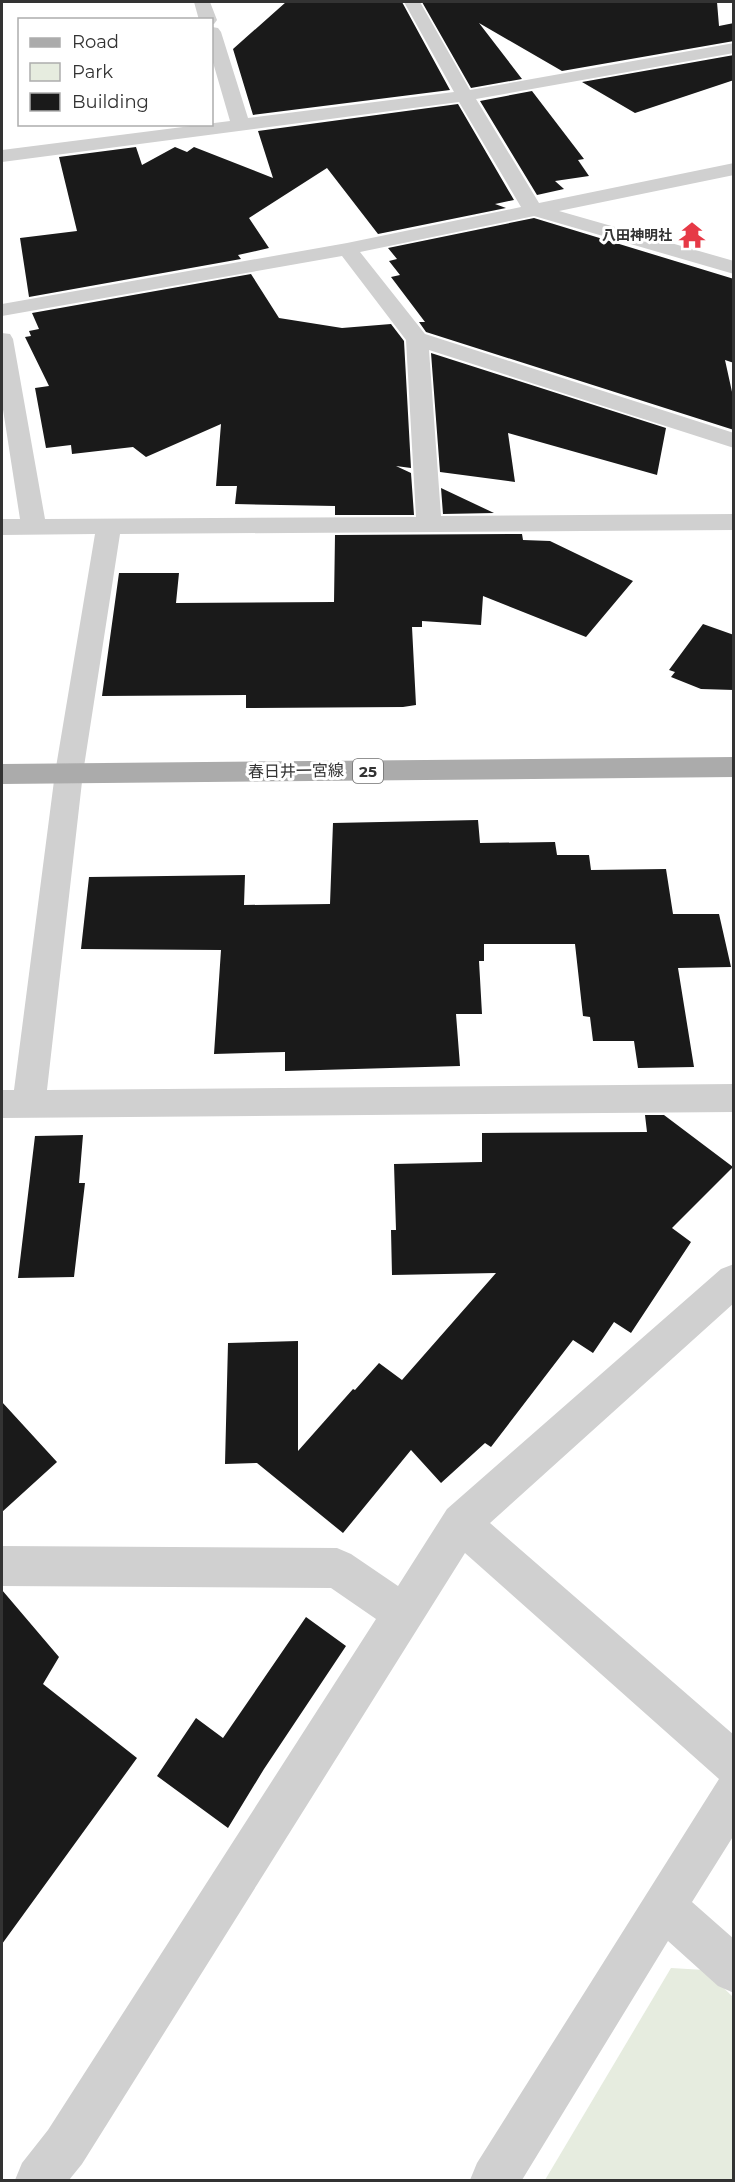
<svg xmlns="http://www.w3.org/2000/svg" width="735" height="2182" font-family="Montserrat,'Noto Sans JP',sans-serif">
  <rect width="100%" height="100%" fill="#fff"/>
  <path fill="#e6ecdf" d="M671,1968L705,1970L733,1997V2180H545Z"/>
  <path fill="#1a1a1a" d="M286,2H402L450,90L253,115L233,49Z
    M422,2H717L719,26L734,23V41L562,71L479,23L522,79L471,88Z
    M734,55V80L635,113L582,82Z
    M532,91L584,159L578,160L589,176L555,181L564,189L537,195L480,101Z
    M458,104L514,200L495,204L506,208L378,234L327,168L249,218L269,248L238,255L241,259L29,297L20,238L77,231L59,157L136,147L142,165L175,147L187,152L194,147L273,178L258,131Z
    M534,218L734,279V363L725,360L734,401V430L426,332L419,322H425L391,277L400,275L389,261L397,259L388,248Z
    M251,274L279,318L342,328L391,324L404,341L411,468L396,466L411,473L414,515H335V506L235,504L237,486H216L221,424L146,457L133,447L72,454L71,445L46,448L35,388L49,386L25,337L31,336L29,331L39,329L32,313Z
    M431,353L666,428L657,475L508,433L515,482L440,472Z
    M441,488L494,513L443,514Z
    M522,534L523,540L550,541L633,581L586,637L483,596L481,625L422,621V627H412L416,705L403,707L246,708V695L102,696L119,573H179L176,603L334,602L335,535Z
    M703,624L734,635V690L701,689L671,677L675,672L669,670Z
    M478,820L480,843L555,842L557,855H589L591,870L666,869L673,914H719L731,967L678,968L694,1067L638,1068L634,1041H593L590,1017L583,1016L575,944H484V961H479L482,1014H456L460,1066L285,1071V1052L214,1054L221,950L81,949L89,877L245,875L244,905L330,904L333,823Z
    M645,1115H664L733,1167L672,1228L691,1242L631,1333L614,1322L593,1353L573,1340L491,1447L485,1443L441,1483L411,1450L343,1533L257,1463L225,1464L228,1343L298,1341V1451L353,1389L355,1390L379,1363L402,1380L496,1273L392,1275L391,1230H396L394,1164L482,1162V1133L647,1132Z
    M83,1135L79,1183H85L74,1277L18,1278L35,1136Z
    M2,1402L57,1462L2,1512Z
    M2,1590L59,1657L43,1684L137,1758L2,1944Z
    M306,1617L346,1646L264,1769L228,1828L157,1776L196,1718L223,1738Z"/>
  <g fill="none" stroke-linecap="round" stroke-linejoin="round">
    <path fill="#d0d0d0" fill-rule="evenodd" d="M194,2H210L217,20L214,24H212V20H199Z
      M404,2H420L470,90L734,43V53L476,99L539,203L734,163V175L559,211L734,261V274L534,216L360,252L425,334L734,433V448L429,350L441,516L734,514V530L120,534L83,773L47,1090L734,1084V1112L2,1118V1090H14L55,773L95,534L2,535V519H20L2,403V333L10,334L13,339L45,519L416,517L406,340L342,256L2,316V304L347,243L521,207L459,102L2,162V150L230,121L212,59V27L218,28L221,32L248,118L454,92Z
      M734,1264V1303L490,1523L734,1735V1835L692,1902L734,1939V1993L718,1986L668,1941L522,2180H470L477,2163L719,1779L465,1553L82,2164L69,2180H15L22,2163L48,2130L376,1619L331,1588L2,1586V1546L337,1548L351,1554L398,1586L447,1509L721,1269Z"/>
    <path fill="#ababab" fill-rule="evenodd" d="M734,757V777L2,784V764Z"/>
  </g>
  <defs>
    <symbol id="temple-bare" viewBox="-9 -9 18 18"><path d="M0-6L5-2H3V0L6.5 2.5H4V6H1.5V3h-3V6H-4V2.5H-6.5L-3 0V-2H-5Z" fill="#e63946" stroke="#fff" stroke-width="2.5" paint-order="stroke"/></symbol>
  </defs>
  <g fill-rule="evenodd">
    <use href="#temple-bare" x="673" y="216" width="38" height="38"/>
  </g>
  <g text-anchor="middle" dominant-baseline="central" stroke-width="6" stroke-linejoin="round" paint-order="stroke">
    <g font-size="14" font-weight="bold" fill="#333" stroke="#fff" text-anchor="end">
      <text x="672" y="235">八田神明社</text>
    </g>
    <rect fill="#fff" stroke="#707070" stroke-width="1.5" x="353" y="759" width="30" height="24" rx="4.5"/>
    <g font-size="15" font-weight="bold" fill="#333">
      <text x="368" y="771">25</text>
    </g>
    <g font-size="16" fill="#333" stroke="#fff">
      <text transform="translate(296 771) rotate(-1)">春日井一宮線</text>
    </g>
  </g>
  <rect width="735" height="2182" fill="none" stroke="#333333" stroke-width="6"/>
  <rect x="18" y="18" width="195" height="108" fill="#ffffff" stroke="#adadad" stroke-width="1.5"/>
  <rect x="30" y="38" width="30" height="9" fill="#ababab" stroke="#adadad" stroke-width="1.5"/>
  <text x="72" y="48" font-size="18" fill="#333333">Road</text>
  <rect x="30" y="63" width="30" height="18" fill="#e6ecdf" stroke="#adadad" stroke-width="1.5"/>
  <text x="72" y="78" font-size="18" fill="#333333">Park</text>
  <rect x="30" y="93" width="30" height="18" fill="#1a1a1a" stroke="#adadad" stroke-width="1.5"/>
  <text x="72" y="108" font-size="18" fill="#333333">Building</text>
</svg>
